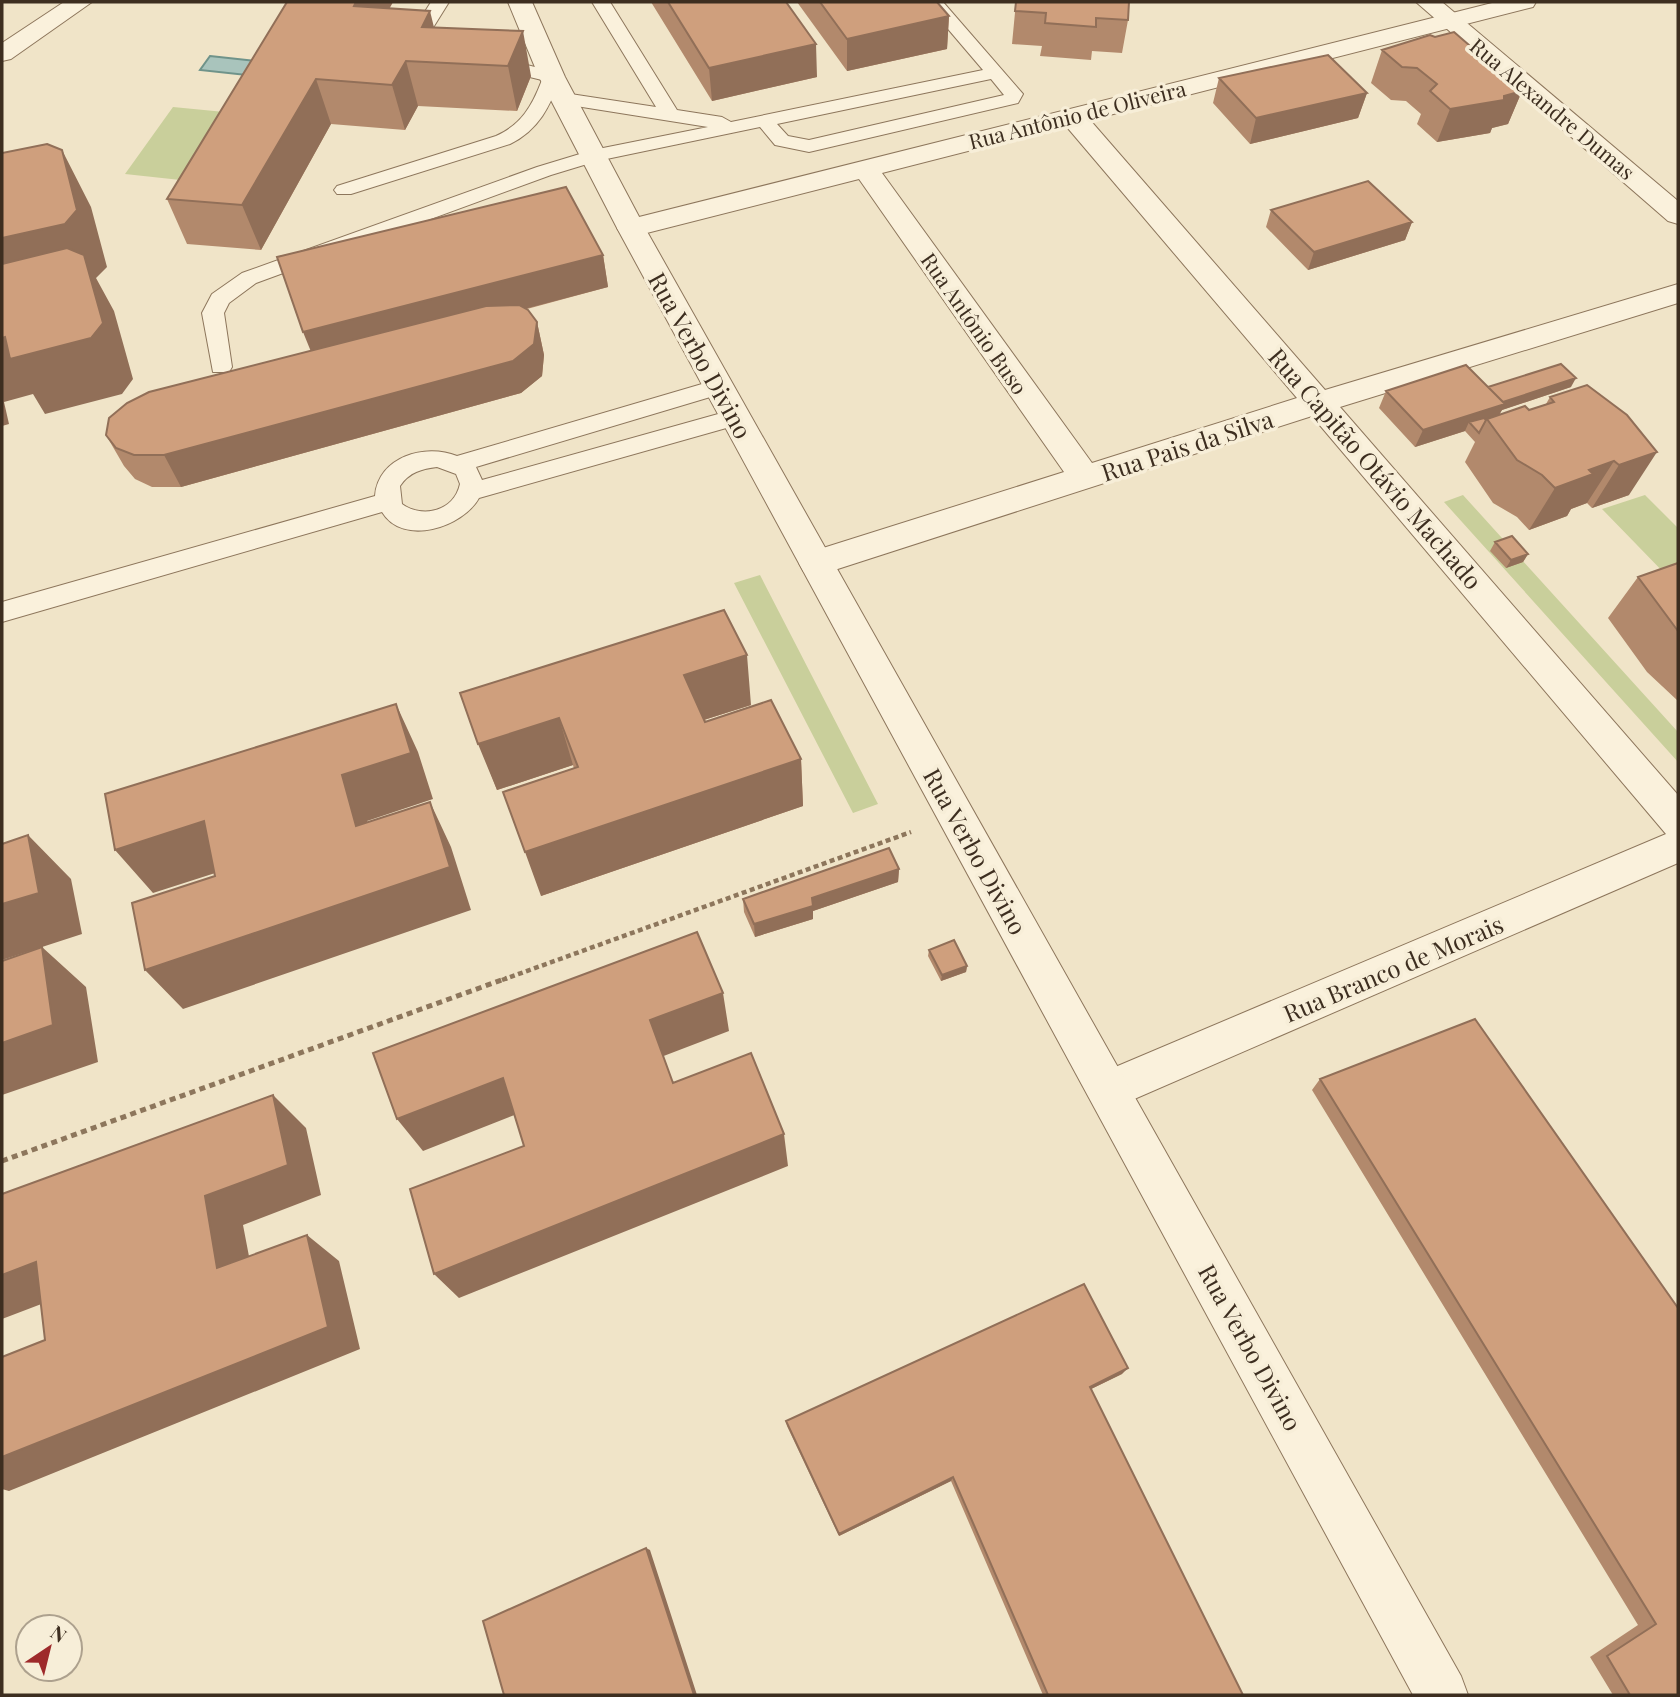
<svg xmlns="http://www.w3.org/2000/svg" width="1680" height="1697" font-family="'Playfair Display',serif">
  <rect width="100%" height="100%" fill="#f0e4c8"/>
  <path fill="#c9cf9b" d="M173,107L245,114L199,182L125,174Z
    M1463,495L1678,732V762L1444,502Z
    M1645,495L1678,528V578L1671,580L1602,509Z
    M760,575L878,804L853,813L734,583Z"/>
  <path fill="#a9c4bc" stroke="#6f938a" stroke-width="2" d="M210,56L275,63L265,77L200,70Z"/>
  <g fill="none" stroke-linecap="round" stroke-linejoin="round">
    <defs>
      <path id="service" d="M431,2H449L426,39L431,44L428,48H416L407,40Z
        M592,2H610L677,110L722,117L731,122L983,70L925,2H943L1023,94L1018,103L809,152L775,145L760,127L597,161L551,175L256,283L229,303L224,313L232,367L229,372H213L202,313L212,294L242,273L537,167L593,150L708,127L557,103L555,99L564,93L656,107ZM991,79L1004,95L809,140L788,136L777,124Z
        M495,57L559,73L561,77C550,106 539,130 510,144L351,194H337L334,190L337,186L496,136C522,124 532,106 542,80L489,67L486,63L489,59Z
        M719,379L727,382L730,387L727,392L476,467L482,480L736,409L744,411L747,417L744,423L479,498C463,527 403,547 382,512L2,622V602L375,496C378,457 425,443 457,456ZM437,467L456,474L460,484C454,511 423,519 402,504L400,486C409,472 422,469 437,467Z"/>
      <path id="minor" d="M64,2H92L11,59L2,61V43Z
        M1496,2H1536L1533,7L1090,120L1325,390L1678,284V303L1340,407L1678,795V863L1109,1110L1094,1104L1088,1090L1094,1076L1666,834L1312,416L816,576L804,572L799,563L804,554L1064,472L859,179L631,237L621,234L617,228L621,222L631,219ZM1066,126L1297,398L1092,463L882,173Z"/>
      <path id="tertiary" d="M508,2H532L565,77L645,228L1461,1676L1468,1695H1413L617,228L539,77Z
        M1416,2H1442L1678,201V224L1668,221Z"/>
    </defs>
    <use href="#service" stroke="#8d765c" stroke-width="2"/>
    <use href="#minor" stroke="#8d765c" stroke-width="2"/>
    <use href="#tertiary" stroke="#8d765c" stroke-width="2"/>
    <path stroke="#8d765c" stroke-width="4.5" stroke-dasharray="5 3.5" stroke-linecap="butt" d="M502,980L911,832"/>
    <path stroke="#8d765c" stroke-width="5" stroke-dasharray="6 4.5" stroke-linecap="butt" d="M2,1161L507,978"/>
    <use href="#service" fill="#faf1dc" fill-rule="evenodd"/>
    <use href="#minor" fill="#faf1dc" fill-rule="evenodd"/>
    <use href="#tertiary" fill="#faf1dc" fill-rule="evenodd"/>
  </g>
  <path fill="#b2896c" d="M287,2H393L389,8L434,28L531,76L517,111L418,106L405,130L331,124L261,250L187,244L167,199Z
    M651,2H786L817,77L712,101Z
    M797,2H937L949,16L947,49L847,71Z
    M1016,2L1128,20L1122,53L1092,51L1091,60L1040,56L1042,46L1012,44Z
    M1382,50L1522,91L1508,124L1492,128L1490,133L1437,142L1417,124L1421,114L1406,101L1391,100L1371,83Z
    M1219,78L1367,93L1358,118L1250,144L1213,103Z
    M1271,210L1412,222L1405,240L1308,270L1266,227Z
    M603,255L608,287L527,309L537,322L544,355L542,376L521,393L181,487H152L135,479L124,466L106,435L310,351Z
    M1488,387H1571L1502,410L1499,414L1529,410L1546,404L1550,397L1627,415L1629,495L1592,508L1587,503L1571,509L1567,516L1529,530L1517,517L1493,503L1465,462L1475,442L1465,431L1415,447L1379,408L1386,391Z
    M1495,542L1528,554L1523,562L1506,568L1490,551Z
    M1678,563V701L1647,672L1608,618L1638,577Z
    M460,693L751,705L704,720L705,722L801,759L803,806L541,896L574,769L573,765L497,790Z
    M899,869L898,882L813,911V919L755,937L744,912L743,899Z
    M929,950L967,966L966,972L941,981L928,956Z
    M1475,1019L1678,1695H1613L1590,1657L1638,1625L1312,1090L1320,1079Z
    M1122,1374L1091,1389L1243,1695H1043L951,1481L839,1536L787,1426L786,1421Z"/>
  <path fill="#916f58" d="M356,2H393L367,50L354,6Z
    M430,11L441,56L422,27Z
    M949,16L947,49L847,71V39Z
    M523,31L531,76L517,111L508,66Z
    M816,44L817,77L712,101L709,68Z
    M406,61L418,106L405,130L392,85Z
    M316,79L331,124L261,250L242,205Z
    M1522,91L1508,124L1492,128L1490,133L1437,142L1450,109Z
    M1367,93L1358,118L1250,144L1256,118Z
    M62,150L91,207L107,267L96,278L114,311L133,379L122,394L45,414L33,394L4,402L9,424L2,426V238Z
    M1412,222L1405,240L1308,270L1314,252Z
    M603,255L608,287L316,364L303,332Z
    M537,322L544,355L542,376L521,393L181,487L164,455Z
    M1576,378L1571,387L1502,410L1496,421L1487,419L1484,425L1469,422L1465,431L1415,447L1423,430L1500,403Z
    M1657,452L1629,495L1592,508L1619,465Z
    M1614,461L1587,503L1571,509L1567,516L1529,530L1555,488L1589,470Z
    M1528,554L1523,562L1506,568L1511,560Z
    M747,655L751,705L691,724L684,675Z
    M396,704L418,752L433,799L367,821L382,870L356,826L342,775Z
    M559,718L573,765L497,790L478,744Z
    M801,759L803,806L541,896L525,852Z
    M430,802L451,847L471,910L183,1009L145,970Z
    M204,821L237,866L153,893L115,850Z
    M28,835L71,879L82,934L42,947L86,987L98,1062L2,1095V1043L42,947L2,960V904Z
    M899,869L898,882L813,911V919L755,937L754,924L812,898Z
    M967,966L966,972L941,981L942,975Z
    M723,993L729,1031L661,1057L650,1020Z
    M503,1078L522,1112L423,1151L397,1119Z
    M273,1095L306,1128L321,1195L243,1225L256,1293L217,1268L205,1196Z
    M784,1134L788,1166L459,1298L434,1274Z
    M307,1235L339,1261L360,1349L9,1491L2,1489V1457Z
    M36,1262L86,1287L2,1319V1275Z
    M1128,1368L1122,1374L1085,1392L1090,1387Z
    M953,1477L951,1481L839,1536V1534Z
    M646,1548L650,1550L697,1695H694Z"/>
  <path fill="#cf9f7d" stroke="#916f58" stroke-width="2" d="M287,2H356L354,6L430,11L422,27L523,31L508,66L406,61L392,85L316,79L242,205L167,199Z
    M668,2H786L816,44L709,68Z
    M820,2H937L949,16L847,39Z
    M1016,2H1129L1128,20L1096,18V27L1045,23L1046,13L1015,11Z
    M1454,32L1522,91L1504,96V100L1450,109L1430,91L1437,84L1417,68L1402,67L1382,50L1430,35L1435,37Z
    M1328,55L1367,93L1256,118L1219,78Z
    M47,144L62,150L77,210L65,224L2,238V153Z
    M1368,181L1412,222L1314,252L1271,210Z
    M566,187L603,255L303,332L277,257Z
    M67,248L84,255L103,323L91,338L10,359L5,337L2,338V264Z
    M519,305L528,310L537,322L534,344L513,361L164,455H134L116,448L106,435L109,418L127,403L149,392L486,306Z
    M1561,364L1576,378L1503,402L1488,387Z
    M1466,365L1505,404L1423,430L1386,391Z
    M1587,385L1627,415L1657,452L1619,465L1614,461L1589,470L1593,474L1555,488L1542,475L1517,460L1487,419L1525,406L1529,410L1554,402L1550,397Z
    M1484,418L1486,420L1479,433L1469,422Z
    M1512,536L1528,554L1511,560L1495,542Z
    M1678,563V631L1638,577Z
    M724,610L747,655L684,675L705,722L771,700L801,759L525,852L503,792L578,767L559,718L478,744L460,693Z
    M396,704L411,753L342,775L356,826L430,802L450,867L145,970L132,903L215,876L204,821L115,850L105,794Z
    M28,835L39,893L2,904V844Z
    M889,848L899,869L812,898L813,906L754,924L743,899Z
    M697,932L723,993L650,1020L673,1083L751,1053L784,1134L434,1274L410,1189L524,1146L503,1078L397,1119L373,1053Z
    M954,940L967,966L942,975L929,950Z
    M42,947L53,1025L2,1043V961Z
    M1475,1019L1678,1308V1695H1630L1607,1656L1656,1624L1320,1079Z
    M273,1095L288,1165L205,1196L217,1268L307,1235L328,1327L2,1457V1357L45,1340L36,1262L2,1275V1194Z
    M1084,1284L1128,1368L1090,1387L1243,1695H1048L953,1477L839,1534L786,1421Z
    M646,1548L694,1695H504L483,1621Z"/>
  <g text-anchor="middle" dominant-baseline="central" stroke-width="7" stroke-linejoin="round" paint-order="stroke">
    <g font-size="21" fill="#3d2e20" stroke="#f7eed8">
      <text transform="translate(1553 108) rotate(40)">Rua Alexandre Dumas</text>
      <text transform="translate(1077 114) rotate(-14)">Rua Antônio de Oliveira</text>
      <text transform="translate(975 323) rotate(55)">Rua Antônio Buso</text>
    </g>
    <g font-size="24" fill="#3d2e20" stroke="#f7eed8">
      <text transform="translate(701 355) rotate(61)">Rua Verbo Divino</text>
      <text transform="translate(1187 445) rotate(-18)">Rua Pais da Silva</text>
      <text transform="translate(1376 468) rotate(49)">Rua Capitão Otávio Machado</text>
      <text transform="translate(976 851) rotate(61)">Rua Verbo Divino</text>
      <text transform="translate(1393 968) rotate(-23)">Rua Branco de Morais</text>
      <text transform="translate(1251 1347) rotate(61)">Rua Verbo Divino</text>
    </g>
  </g>
  <rect width="1680" height="1697" fill="none" stroke="#3d2e20" stroke-width="7"/>
  <g transform="translate(49 1648) rotate(35)"><circle r="33" fill="#f7eed8" stroke="#ada18e" stroke-width="2"/>
  <path d="M0-5L12 26L0 18L-12 26Z" fill="#9e2a2b"/>
  <text y="-10" font-size="19" font-weight="bold" text-anchor="middle" fill="#3d2e20">N</text>
  </g>
</svg>
